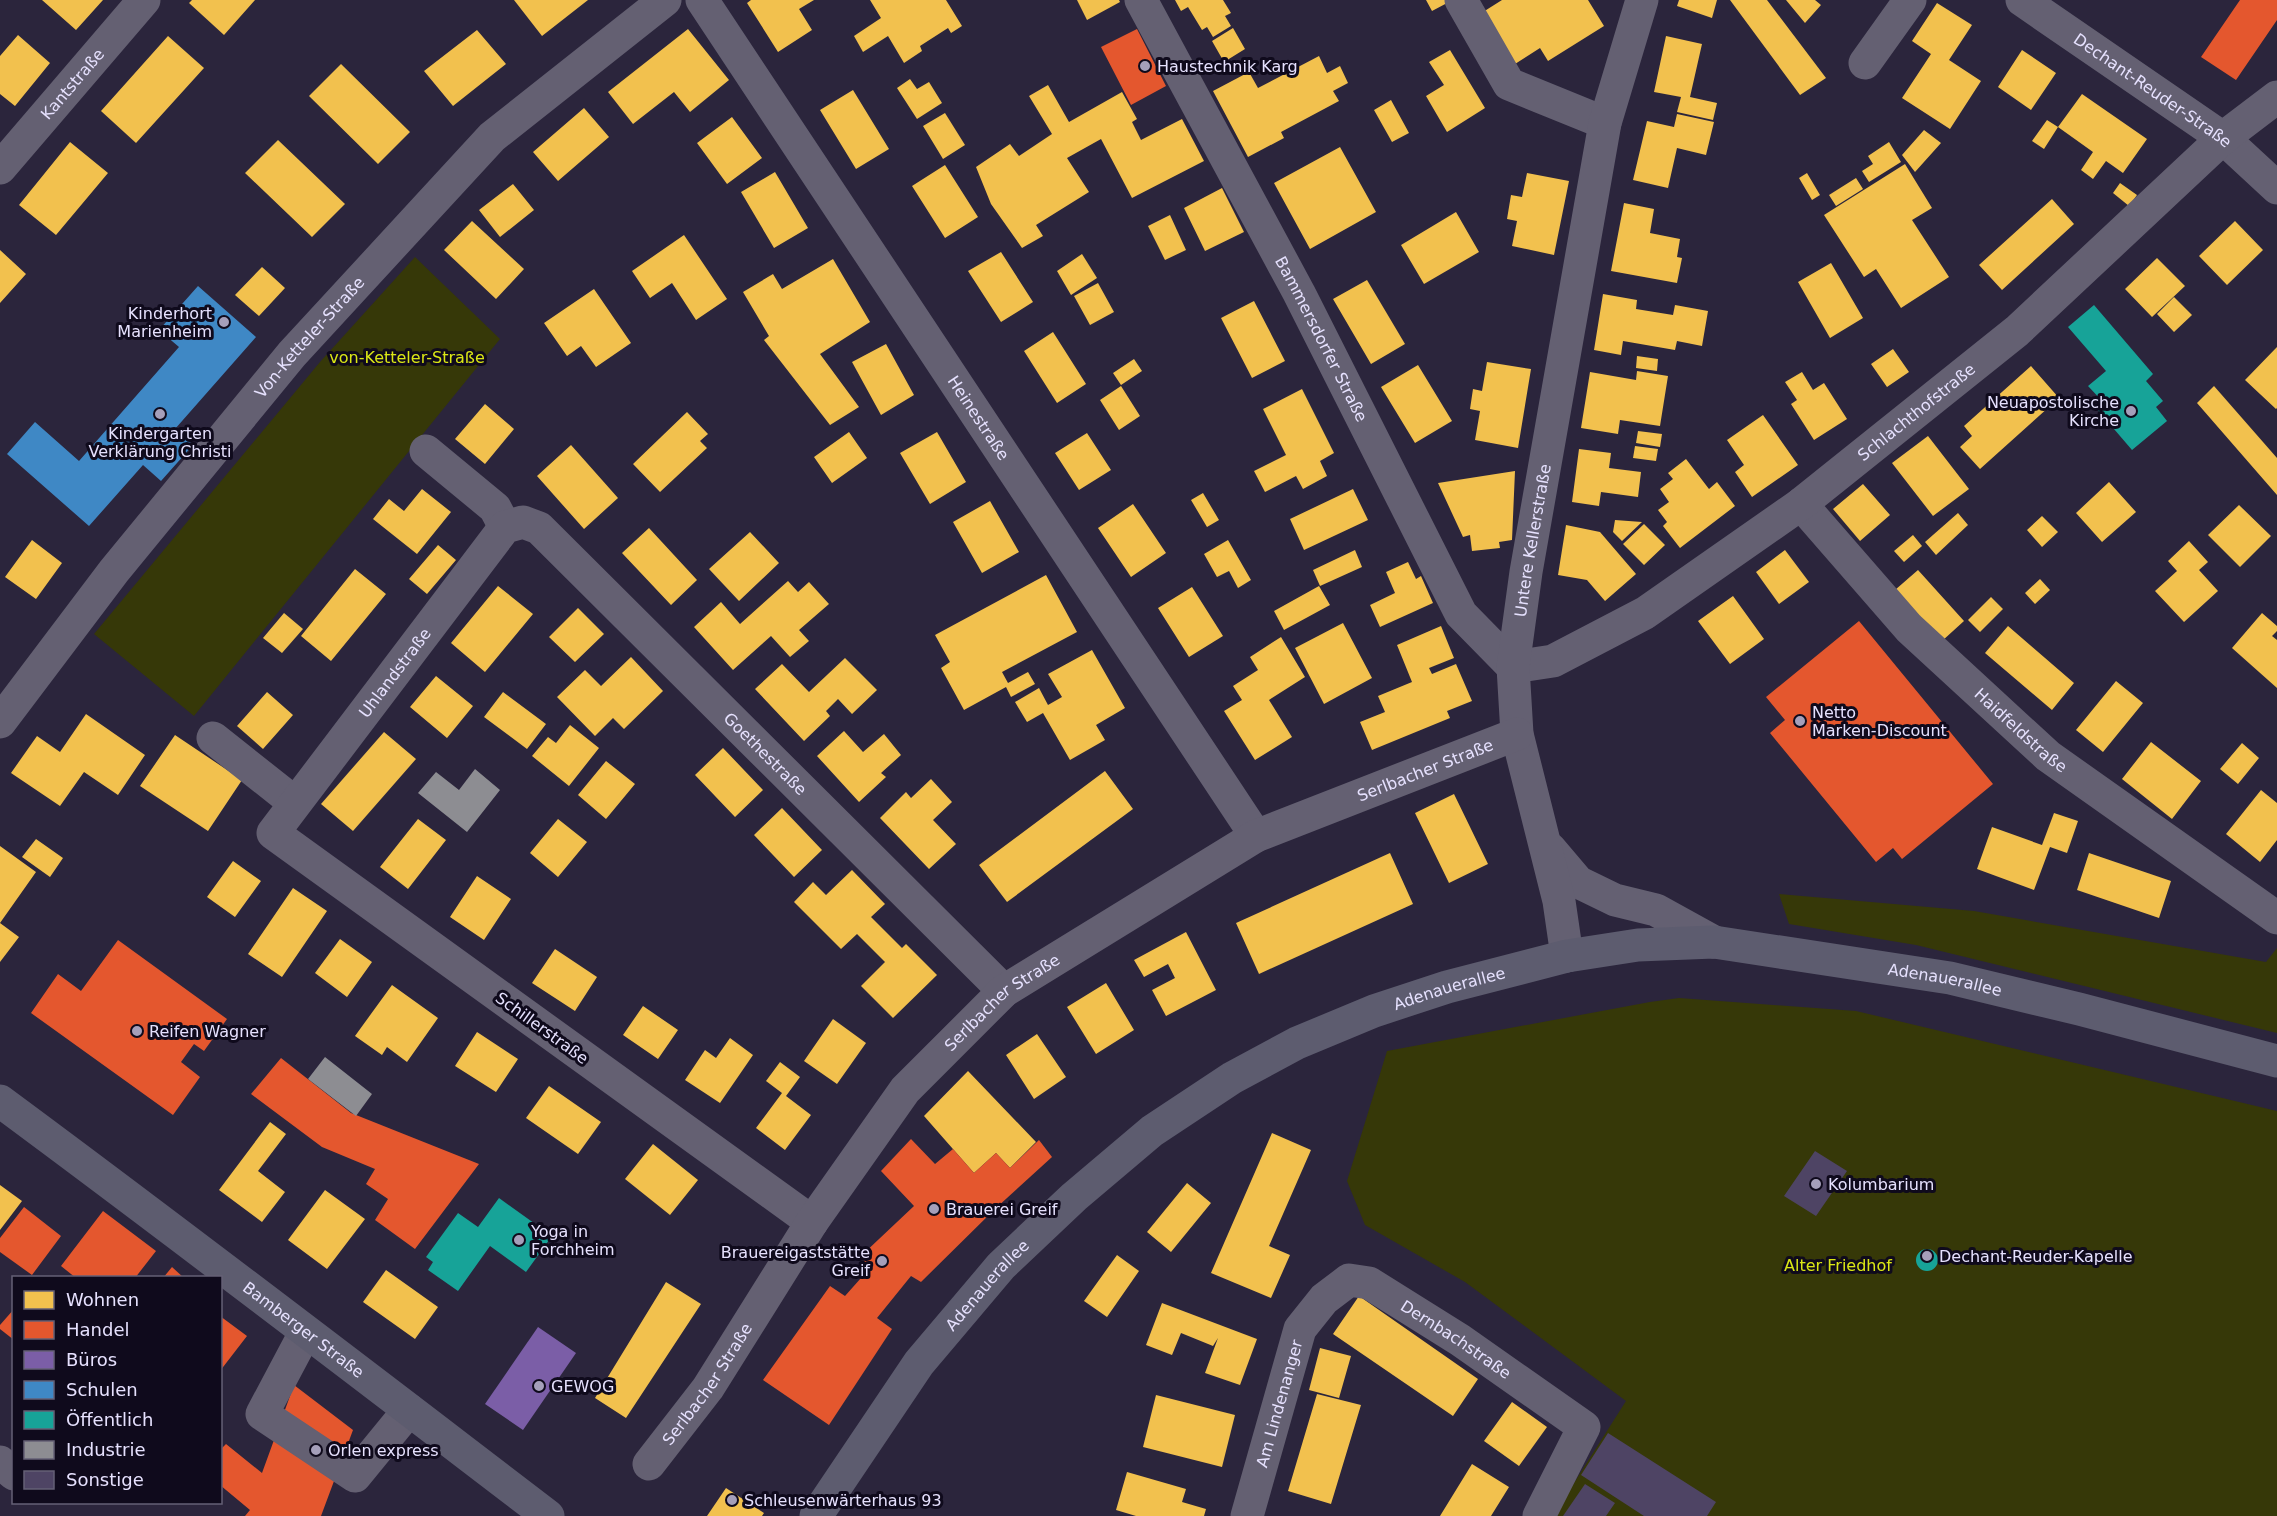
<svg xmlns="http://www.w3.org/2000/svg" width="2277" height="1516" font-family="'DejaVu Sans',sans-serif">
  <rect width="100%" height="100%" fill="#2b253c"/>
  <path fill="#363808" d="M415,257L500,339L194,716L94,634L320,362Z
    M1779,894L1974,911L2266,962L2277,948V1033L1916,945L1789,924Z
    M1679,998L1856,1011L2277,1111V1516H1553L1626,1401L1465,1282L1365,1225L1347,1181L1387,1051L1650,1002Z"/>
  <path fill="#f2c14e" d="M42,0H103L76,30Z
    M192,0H255L224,35L189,3Z
    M514,0H588L542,36Z
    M751,0H814L799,9L812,30L778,52L747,3Z
    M870,0H946L962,26L951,33L948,28L920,46L922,51L904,63L888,36L863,52L854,36L881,18Z
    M1077,0H1119L1120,2L1087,20Z
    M1175,0H1223L1231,13L1225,16L1231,26L1213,37L1207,27L1202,30L1188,7L1181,11Z
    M1426,0H1448L1449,2L1432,11Z
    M1502,0H1588L1604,26L1548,61L1540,48L1515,64L1483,12Z
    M1679,0H1717L1712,18L1677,6Z
    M1730,0H1767L1826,78L1800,95Z
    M1786,0H1815L1821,5L1805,23Z
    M1937,3L1972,25L1949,60L1981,81L1950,129L1902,98L1931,54L1912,41Z
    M1233,28L1245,49L1224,62L1212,41Z
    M688,29L729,80L690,112L674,92L633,124L608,92Z
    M477,30L506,64L453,106L424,71Z
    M18,35L50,63L15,106L0,94V56Z
    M168,36L204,68L136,143L101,111Z
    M1666,36L1702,44L1690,97L1717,103L1713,120L1677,112L1681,97L1654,92Z
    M1450,50L1485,108L1447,132L1426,96L1444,85L1429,62Z
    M2022,50L2056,73L2031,110L1998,87Z
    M1319,56L1327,73L1340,66L1348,83L1333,91L1339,101L1281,132L1284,138L1248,157L1213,91L1249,72L1258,88Z
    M341,64L410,132L378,164L309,96Z
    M910,79L917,89L929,82L942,103L917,119L897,88Z
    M1048,85L1069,122L1122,92L1137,119L1132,122L1141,140L1182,119L1204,161L1132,198L1101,139L1067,158L1089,192L1036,225L1043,236L1022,248L991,204L976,167L1010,144L1019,156L1052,134L1029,96Z
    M853,90L889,149L856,169L820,110Z
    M2082,94L2147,139L2123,173L2106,161L2093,179L2081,170L2093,152L2058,127L2044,149L2032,141L2047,120L2058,127Z
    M1391,100L1409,133L1392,142L1374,110Z
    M584,108L609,137L558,181L533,152Z
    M945,113L965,145L943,159L923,126Z
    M1677,114L1714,122L1706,155L1677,148L1668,188L1633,180L1647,121L1674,127Z
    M732,117L762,158L727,184L697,143Z
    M1924,130L1941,143L1915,172L1902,155Z
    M278,140L345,204L312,237L245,173Z
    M70,142L108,173L56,235L19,205Z
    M1889,142L1901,162L1869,182L1862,171L1873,164L1868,156Z
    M1340,147L1376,212L1310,249L1274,183Z
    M1905,164L1932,208L1912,220L1949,277L1901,308L1876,269L1864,277L1824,215Z
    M945,165L978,217L945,238L912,186Z
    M775,172L808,228L774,248L741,192Z
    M1527,173L1569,181L1554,255L1512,246L1517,221L1507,219L1511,195L1522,197Z
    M1807,173L1820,195L1812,200L1799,178Z
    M1856,178L1863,189L1836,206L1829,195Z
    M2120,183L2137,195L2129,206L2113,193Z
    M513,184L534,210L500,237L479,210Z
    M1222,188L1244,232L1205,251L1184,208Z
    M2052,199L2074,224L2002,290L1979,265Z
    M1624,203L1654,209L1650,233L1680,239L1677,257L1682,258L1677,283L1611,271Z
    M1456,212L1479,252L1424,284L1401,245Z
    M1170,215L1186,250L1165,260L1148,226Z
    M472,221L524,269L496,299L444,250Z
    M2235,221L2263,250L2227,285L2199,256Z
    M684,235L727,299L696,320L672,283L650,298L632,271Z
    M0,250L26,274L0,303Z
    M1001,252L1033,302L1001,322L968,271Z
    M1082,254L1097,278L1071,295L1057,271Z
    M2157,258L2185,286L2152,317L2125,289Z
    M833,259L870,322L820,354L859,407L830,425L764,340L769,336L743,292L773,274L782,289Z
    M1831,263L1863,318L1830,338L1798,282Z
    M262,267L285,288L259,316L235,295Z
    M1367,280L1405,344L1371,364L1333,299Z
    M1098,283L1114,312L1090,325L1074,296Z
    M594,289L631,343L596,367L581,346L567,356L544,323Z
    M1603,294L1637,300L1636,309L1673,315L1675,305L1708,311L1702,346L1677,341L1675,350L1623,341L1621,355L1594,350Z
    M2174,297L2192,315L2174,332L2157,314Z
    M1254,301L1285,361L1252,378L1221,318Z
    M1053,332L1086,384L1057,403L1024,351Z
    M886,344L914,395L881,415L852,362Z
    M2277,347V408L2276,409L2245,380Z
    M1893,349L1909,372L1887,387L1871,364Z
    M1637,356L1658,359L1657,371L1636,368Z
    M1134,359L1142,371L1121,385L1113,373Z
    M1487,362L1531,369L1518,448L1475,440L1480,411L1470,409L1473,389L1482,391Z
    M1418,365L1452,421L1415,443L1381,387Z
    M2031,366L2059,398L1980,469L1960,447L1972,436L1964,426Z
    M1637,371L1668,376L1660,426L1620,420L1618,434L1581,428L1590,372L1636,380Z
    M1802,372L1813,390L1824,383L1847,419L1814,440L1791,404L1797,400L1785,382Z
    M1121,386L1140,416L1119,430L1100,400Z
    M2214,386L2277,458V495L2197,403Z
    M1302,389L1334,453L1320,461L1327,476L1303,489L1296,476L1265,492L1254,471L1286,455L1263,409Z
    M485,404L514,429L485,464L455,439Z
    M687,412L708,434L700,441L707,448L660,492L633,464Z
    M1763,415L1798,465L1752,497L1735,472L1744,465L1727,440Z
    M1638,431L1662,434L1660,447L1636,443Z
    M849,432L867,458L832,483L814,457Z
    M937,432L966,482L930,504L900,453Z
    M1087,433L1111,470L1079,490L1055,453Z
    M1928,436L1969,489L1933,516L1892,463Z
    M571,445L618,498L584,529L537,476Z
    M1635,446L1658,449L1656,461L1633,458Z
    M1579,449L1611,453L1609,468L1641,472L1638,497L1601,492L1599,506L1572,502Z
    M1686,459L1709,489L1717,482L1735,506L1680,548L1663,526L1667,522L1658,510L1669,502L1660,489L1673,479L1668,473Z
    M1515,471L1512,540L1499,542L1500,548L1472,551L1470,535L1463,537L1438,483Z
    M2109,482L2136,512L2102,542L2076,513Z
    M1863,484L1890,515L1860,541L1833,509Z
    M422,489L451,512L417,554L373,519L389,499L404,511Z
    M1353,489L1368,520L1304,550L1290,519Z
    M1203,493L1219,520L1207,527L1191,500Z
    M990,501L1019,552L982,573L953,522Z
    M1133,504L1166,553L1131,577L1098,528Z
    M2239,505L2271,536L2240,567L2208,535Z
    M1958,513L1968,525L1936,555L1925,542Z
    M2042,516L2058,532L2042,547L2027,530Z
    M1615,520L1642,522L1622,541L1613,532Z
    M1644,524L1665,545L1644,565L1623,544Z
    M1566,525L1600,532L1636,574L1605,601L1587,580L1558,575Z
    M649,528L697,580L671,605L622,553Z
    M750,532L779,563L739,601L709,569Z
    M1913,535L1922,546L1904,562L1894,551Z
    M32,540L62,563L36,599L5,577Z
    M1228,540L1251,580L1238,588L1229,571L1217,577L1204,554Z
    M2189,541L2208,562L2199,570L2218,591L2184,622L2155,591L2177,571L2168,561Z
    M438,545L456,560L427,594L409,579Z
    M1355,550L1362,567L1320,586L1313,570Z
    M1785,550L1809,582L1779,604L1756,572Z
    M1408,562L1416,579L1421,576L1433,603L1380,627L1370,605L1395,593L1386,572Z
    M355,569L386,594L331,661L301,636Z
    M1918,570L1964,621L1942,641L1895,590Z
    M1046,575L1077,632L1002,672L1008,683L1028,672L1035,684L1011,697L1006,687L964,710L941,668L950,662L935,635Z
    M2040,579L2050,590L2035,604L2025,593Z
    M788,581L798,592L809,582L829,604L799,630L809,641L790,657L771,636L733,670L694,627L721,602L740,624Z
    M498,586L533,614L485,672L451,643Z
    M1319,586L1330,605L1284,630L1274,611Z
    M1192,587L1223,636L1189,657L1158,608Z
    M1733,596L1764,639L1730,664L1698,621Z
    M1991,597L2003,609L1980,632L1968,620Z
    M578,608L604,634L575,662L549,637Z
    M284,613L303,629L282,653L263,638Z
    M2262,613L2277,626V631L2272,636L2277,640V688L2232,648Z
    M1343,623L1372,678L1324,704L1295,648Z
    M1441,626L1454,658L1429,668L1432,674L1456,664L1472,701L1447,711L1450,718L1372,750L1360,722L1385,712L1378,696L1412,682L1397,645Z
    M2008,626L2074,683L2052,710L1985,653Z
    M1281,637L1305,677L1269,700L1292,737L1255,760L1224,711L1242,700L1233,686L1258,670L1250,657Z
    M1092,650L1125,708L1096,725L1105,740L1070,760L1043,713L1027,722L1015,702L1039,688L1048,705L1062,697L1048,674Z
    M631,657L663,691L624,729L613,718L595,736L557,697L585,670L601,686Z
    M845,658L877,690L852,714L838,699L826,711L830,716L804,741L755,689L782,664L809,692Z
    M436,676L473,706L447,738L410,707Z
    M2116,681L2143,703L2103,752L2076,730Z
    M267,692L293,715L263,749L237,726Z
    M503,692L546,724L527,749L484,717Z
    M86,714L145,755L118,795L84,772L60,806L11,773L37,736L60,752Z
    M570,725L599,748L569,786L532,756L548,737L556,743Z
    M844,731L863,752L884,734L901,755L881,773L886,777L859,802L817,756Z
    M384,732L416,759L353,831L321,804Z
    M175,735L242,780L208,831L140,786Z
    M2151,742L2201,781L2172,819L2122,779Z
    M2242,743L2259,758L2238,784L2220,769Z
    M723,748L763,790L735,817L695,775Z
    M606,761L635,784L606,819L578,795Z
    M1105,771L1133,809L1007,902L979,865Z
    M931,779L952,802L933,820L956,844L929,869L880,818L906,792L911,798Z
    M2261,790L2277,803V840L2260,862L2226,834Z
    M1454,794L1488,864L1449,883L1415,813Z
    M782,808L822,850L794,877L754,835Z
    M2054,813L2078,821L2067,853L2050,847L2034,890L1977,869L1992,827L2042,845Z
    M418,819L446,840L408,889L380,867Z
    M558,819L587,842L558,877L530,853Z
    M36,839L63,858L50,877L22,857Z
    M0,846L36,872L0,923Z
    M1390,853L1413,904L1259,974L1236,923Z
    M2089,853L2171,881L2159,918L2077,890Z
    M233,861L261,881L235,917L207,897Z
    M852,870L885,904L871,917L902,948L906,944L937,975L893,1018L861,986L885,962L857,934L841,949L794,902L813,882L826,895Z
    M477,876L511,899L484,940L450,917Z
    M293,888L327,911L282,977L248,954Z
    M0,923L19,937L0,962Z
    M1186,932L1216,990L1166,1016L1152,990L1175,978L1168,964L1144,977L1134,960Z
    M340,939L372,962L347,997L315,973Z
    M555,949L597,977L575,1011L532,983Z
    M1106,983L1134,1030L1096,1054L1067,1007Z
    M392,985L438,1018L407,1062L387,1047L382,1055L355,1036Z
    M643,1006L678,1030L658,1059L623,1035Z
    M833,1019L866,1043L837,1084L804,1061Z
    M477,1032L518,1059L496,1092L455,1066Z
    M1037,1034L1066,1077L1034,1099L1006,1055Z
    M730,1038L753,1055L720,1103L685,1080L705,1050L716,1058Z
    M780,1062L800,1077L786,1096L811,1115L785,1150L756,1128L782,1093L766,1081Z
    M968,1071L1036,1142L1010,1168L996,1153L974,1173L924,1116Z
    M549,1086L601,1122L578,1154L526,1118Z
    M270,1122L286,1134L258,1171L285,1192L262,1222L219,1190Z
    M1272,1133L1311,1150L1269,1246L1290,1255L1271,1298L1211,1273Z
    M653,1144L698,1180L670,1215L625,1179Z
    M1187,1183L1211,1203L1171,1252L1147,1232Z
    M0,1185L22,1201L0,1230Z
    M325,1190L365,1219L327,1269L288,1240Z
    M1117,1255L1139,1271L1107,1317L1084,1301Z
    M386,1270L438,1307L415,1339L363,1302Z
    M666,1282L701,1304L626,1418L595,1398Z
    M1359,1296L1478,1379L1453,1416L1333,1334Z
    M1162,1303L1257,1339L1240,1385L1205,1373L1218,1338L1213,1346L1181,1333L1172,1355L1146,1345Z
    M1320,1348L1351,1356L1339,1398L1309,1390Z
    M1317,1394L1361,1405L1331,1504L1288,1491Z
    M1156,1395L1235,1415L1222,1467L1143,1447Z
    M1512,1402L1547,1427L1519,1466L1484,1441Z
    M1472,1464L1509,1487L1491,1516H1440Z
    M1127,1472L1186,1489L1182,1502L1206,1509L1204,1516H1136L1116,1510Z
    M726,1488L764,1513L762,1516H707Z"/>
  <path fill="#e4572e" d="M2240,0H2277V20L2236,80L2201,57Z
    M1137,29L1166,86L1131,105L1101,47Z
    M1859,621L1993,784L1902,859L1893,848L1876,862L1770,733L1785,720L1766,697Z
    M118,940L227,1019L204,1051L194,1044L181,1062L200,1077L173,1115L31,1013L58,974L81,991Z
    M281,1058L351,1113L479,1164L415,1249L375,1220L388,1199L366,1184L375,1169L322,1147L251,1094Z
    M911,1139L935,1164L953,1149L974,1173L996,1153L1010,1168L1039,1140L1052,1157L996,1208L921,1282L911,1276L877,1318L892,1329L829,1425L763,1380L830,1286L845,1296L869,1269L861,1256L914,1206L881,1171Z
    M24,1207L61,1236L32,1275L0,1252V1238Z
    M103,1211L156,1251L135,1278H76L61,1266Z
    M172,1267L184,1278H163Z
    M14,1309V1340L0,1329V1325Z
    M220,1316L247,1336L220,1371Z
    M294,1385L353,1430L321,1516H245L250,1510L220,1485V1450L226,1444L262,1473Z"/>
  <path fill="#7b5ea7" d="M538,1327L576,1353L523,1430L485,1404Z"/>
  <path fill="#3f88c5" d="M198,286L256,337L175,429L193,445L161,481L143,465L89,526L7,454L35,422L79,461L179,347L159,330Z"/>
  <path fill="#17a398" d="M2094,305L2153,374L2146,381L2163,401L2156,407L2167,421L2132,450L2096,408L2103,402L2088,386L2106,371L2068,327Z
    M499,1198L552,1236L526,1272L490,1246L458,1291L428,1270L433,1262L426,1257L458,1213L478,1227Z
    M1916 1260a11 11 0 1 1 22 0a11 11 0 1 1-22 0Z"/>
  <path fill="#8d8d92" d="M475,769L500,790L467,832L418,793L436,772L459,790Z
    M325,1057L372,1094L356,1116L308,1079Z"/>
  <path fill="#4e4464" d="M1815,1151L1847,1171L1816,1216L1784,1196Z
    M1608,1433L1716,1502L1707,1516H1644L1581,1475Z
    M1585,1484L1615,1503L1606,1516H1563Z"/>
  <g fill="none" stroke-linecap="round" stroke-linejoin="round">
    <g stroke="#646072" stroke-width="33">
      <path id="s1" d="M702,0L1256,836"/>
      <path id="s2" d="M1141,0L1299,293L1461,614L1513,667"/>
      <path d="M1461,0L1509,84L1605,123"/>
      <path id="s3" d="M2022,0L2223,138L2277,188"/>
      <path d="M1865,63L1910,0"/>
      <path id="s4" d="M0,168L144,0"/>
      <path d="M426,451L495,508L505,527"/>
      <path id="s5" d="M1801,504L1909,628L2048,756L2277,918"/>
      <path id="s6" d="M1513,667L1553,661L1645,613L1801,504L2017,331L2223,138L2277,97"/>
      <path id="s7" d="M0,722L114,571L292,354L492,137L665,0"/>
      <path d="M213,738L295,803"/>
      <path d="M1550,849L1578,882L1615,900L1656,910L1714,942"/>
      <path id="s8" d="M1567,956L1559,901L1517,734L1513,667L1526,572L1605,123L1642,0"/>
      <path id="s9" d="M812,1222L273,833L505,527L523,522L539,528L1004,991"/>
      <path d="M305,1333L262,1414L355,1476L409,1410"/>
      <path d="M0,1462L14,1474"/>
      <path id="s10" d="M649,1464L708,1388L812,1222L905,1090L1004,991L1256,836L1517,734"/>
      <path id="s11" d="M1247,1516L1300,1329L1324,1299L1349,1280L1369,1283L1460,1340L1584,1427L1539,1516"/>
    </g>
    <g stroke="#5d5c6f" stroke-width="33">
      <path id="s12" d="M0,1101C184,1237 366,1377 548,1516"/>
      <path id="s13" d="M816,1516L919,1363L1001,1266L1074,1197L1152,1131L1232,1078L1297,1043L1374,1011L1447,987L1567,956L1638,945L1714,942L1950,978L2079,1009L2277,1061"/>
    </g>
  </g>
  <g fill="#a59fba" stroke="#0f0a1c" stroke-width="2">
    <circle cx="1145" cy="66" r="6"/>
    <circle cx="224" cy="322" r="6"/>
    <circle cx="2131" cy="411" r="6"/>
    <circle cx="160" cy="414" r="6"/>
    <circle cx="1800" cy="721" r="6"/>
    <circle cx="137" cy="1031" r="6"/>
    <circle cx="1816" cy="1184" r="6"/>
    <circle cx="934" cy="1209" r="6"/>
    <circle cx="519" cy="1240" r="6"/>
    <circle cx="1927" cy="1256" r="6"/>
    <circle cx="882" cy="1261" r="6"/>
    <circle cx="539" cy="1386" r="6"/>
    <circle cx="316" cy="1450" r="6"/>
    <circle cx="732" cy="1500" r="6"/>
  </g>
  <g text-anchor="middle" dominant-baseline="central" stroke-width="6" stroke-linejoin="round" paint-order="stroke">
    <g font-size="16" fill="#e6e1fe" stroke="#0f0a1c" text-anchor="start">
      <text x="1157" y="66">Haustechnik Karg</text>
      <text x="212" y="313" text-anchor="end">Kinderhort<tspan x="212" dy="18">Marienheim</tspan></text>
      <text x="2119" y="402" text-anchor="end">Neuapostolische<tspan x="2119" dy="18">Kirche</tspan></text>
      <text x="160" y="433" text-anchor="middle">Kindergarten<tspan x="160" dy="18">Verklärung Christi</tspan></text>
      <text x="1812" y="712">Netto<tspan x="1812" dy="18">Marken-Discount</tspan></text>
      <text x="149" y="1031">Reifen Wagner</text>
      <text x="1828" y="1184">Kolumbarium</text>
      <text x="946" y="1209">Brauerei Greif</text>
      <text x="531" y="1231">Yoga in<tspan x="531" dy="18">Forchheim</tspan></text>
      <text x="870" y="1252" text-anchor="end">Brauereigaststätte<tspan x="870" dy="18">Greif</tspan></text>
      <text x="1939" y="1256">Dechant-Reuder-Kapelle</text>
      <text x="551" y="1386">GEWOG</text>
      <text x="328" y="1450">Orlen express</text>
      <text x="744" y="1500">Schleusenwärterhaus 93</text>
    </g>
    <g font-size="16" fill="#e6e1fe" stroke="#0f0a1c">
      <text stroke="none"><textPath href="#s4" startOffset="111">Kantstraße</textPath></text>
      <text stroke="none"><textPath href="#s3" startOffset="159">Dechant-Reuder-Straße</textPath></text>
      <text stroke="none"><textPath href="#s7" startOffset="494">Von-Ketteler-Straße</textPath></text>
      <text stroke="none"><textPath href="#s2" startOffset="384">Bammersdorfer Straße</textPath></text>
      <text stroke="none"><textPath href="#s6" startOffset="482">Schlachthofstraße</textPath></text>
      <text stroke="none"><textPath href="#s1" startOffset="501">Heinestraße</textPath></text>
      <text stroke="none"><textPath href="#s8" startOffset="423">Untere Kellerstraße</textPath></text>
      <text stroke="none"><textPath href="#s9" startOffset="866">Uhlandstraße</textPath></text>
      <text stroke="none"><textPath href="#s5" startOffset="316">Haidfeldstraße</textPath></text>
      <text stroke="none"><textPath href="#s9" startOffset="1404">Goethestraße</textPath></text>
      <text stroke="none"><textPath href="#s10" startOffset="1071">Serlbacher Straße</textPath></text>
      <text stroke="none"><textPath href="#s13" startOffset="1350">Adenauerallee</textPath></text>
      <text stroke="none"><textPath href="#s13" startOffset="846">Adenauerallee</textPath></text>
      <text stroke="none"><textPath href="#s10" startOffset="585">Serlbacher Straße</textPath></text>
      <text transform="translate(542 1028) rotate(36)">Schillerstraße</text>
      <text stroke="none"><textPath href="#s13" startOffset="288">Adenauerallee</textPath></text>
      <text stroke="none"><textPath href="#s12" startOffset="380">Bamberger Straße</textPath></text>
      <text stroke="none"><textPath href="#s11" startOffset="388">Dernbachstraße</textPath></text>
      <text stroke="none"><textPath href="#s10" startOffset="99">Serlbacher Straße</textPath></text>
      <text stroke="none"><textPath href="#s11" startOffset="117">Am Lindenanger</textPath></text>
    </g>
    <g font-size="16" fill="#dbe715" stroke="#0f0a1c">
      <text x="407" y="357">von-Ketteler-Straße</text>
      <text x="1838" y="1265">Alter Friedhof</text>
    </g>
  </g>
  <rect x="12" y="1276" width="210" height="228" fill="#0f0a1c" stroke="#656076" stroke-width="1.5"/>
  <rect x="24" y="1291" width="30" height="18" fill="#f2c14e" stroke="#656076" stroke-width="1.5"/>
  <text x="66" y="1306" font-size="18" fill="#e6e1fe">Wohnen</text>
  <rect x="24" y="1321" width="30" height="18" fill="#e4572e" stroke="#656076" stroke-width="1.5"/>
  <text x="66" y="1336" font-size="18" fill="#e6e1fe">Handel</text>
  <rect x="24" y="1351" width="30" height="18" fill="#7b5ea7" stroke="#656076" stroke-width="1.5"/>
  <text x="66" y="1366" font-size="18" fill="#e6e1fe">Büros</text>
  <rect x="24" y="1381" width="30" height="18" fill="#3f88c5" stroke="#656076" stroke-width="1.5"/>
  <text x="66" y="1396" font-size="18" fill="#e6e1fe">Schulen</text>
  <rect x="24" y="1411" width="30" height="18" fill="#17a398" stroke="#656076" stroke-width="1.5"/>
  <text x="66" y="1426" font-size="18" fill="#e6e1fe">Öffentlich</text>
  <rect x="24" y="1441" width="30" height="18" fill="#8d8d92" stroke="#656076" stroke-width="1.5"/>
  <text x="66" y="1456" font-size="18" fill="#e6e1fe">Industrie</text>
  <rect x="24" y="1471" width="30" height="18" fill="#4e4464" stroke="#656076" stroke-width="1.5"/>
  <text x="66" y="1486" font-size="18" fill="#e6e1fe">Sonstige</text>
</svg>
